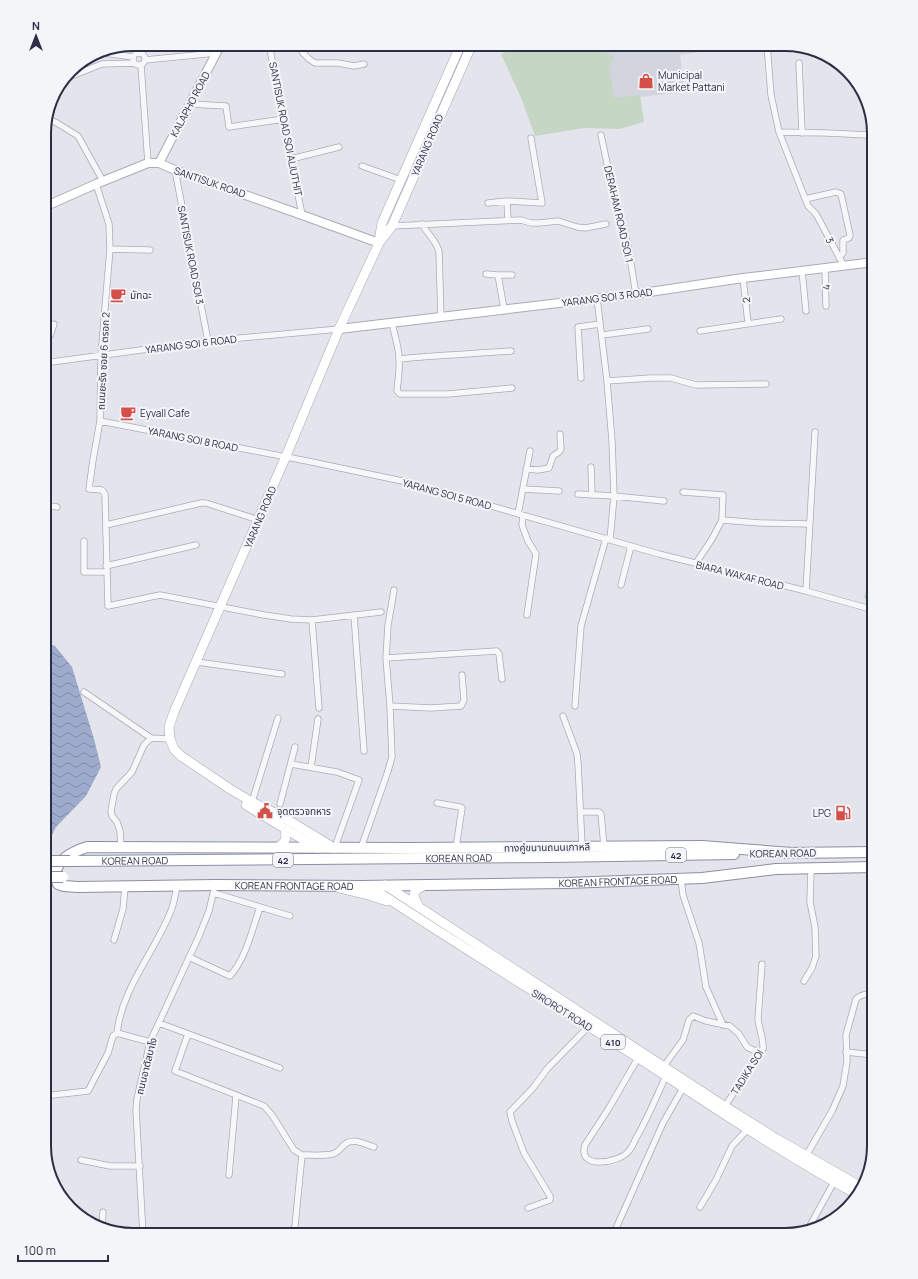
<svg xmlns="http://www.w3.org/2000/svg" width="918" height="1279" font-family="Manrope,'Noto Sans Thai',sans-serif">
  <defs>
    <pattern id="cemetery-stones" width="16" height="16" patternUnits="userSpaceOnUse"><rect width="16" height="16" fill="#c5d6c5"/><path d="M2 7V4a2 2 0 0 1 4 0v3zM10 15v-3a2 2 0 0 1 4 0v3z" fill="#a9b8ab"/></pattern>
    <pattern id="water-waves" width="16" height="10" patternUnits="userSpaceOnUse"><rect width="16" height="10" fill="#9eabcd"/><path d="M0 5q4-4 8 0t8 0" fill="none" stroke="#818ca8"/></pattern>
  </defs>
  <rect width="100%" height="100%" fill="#e4e5ec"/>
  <path fill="#d2d4de" d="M558,44H731V47L680,55L684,92L613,100Z"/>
  <path fill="#c5d6c5" d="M523,44H584L615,57L609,67L614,98L640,95L644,122L619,129L584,128L535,136L522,100L501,54Z"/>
  <path fill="url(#cemetery-stones)" d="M874,553V601L864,598Z"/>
  <path fill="url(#water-waves)" d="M44,642L55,646L72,667L94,739L101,767L86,796L56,827L44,851V761L50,744L52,717L44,692Z"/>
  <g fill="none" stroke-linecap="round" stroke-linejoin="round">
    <defs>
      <path id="street" d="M139,44V53
        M269,44L302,215
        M298,44L303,53L309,59L315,63H338L354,66L364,64
        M767,44L771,95L779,132L808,206L816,214L844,266
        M97,52L133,57
        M133 59a6 6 0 1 1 12 0a6 6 0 1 1-12 0Z
        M145,60L216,53
        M799,63L802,133
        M141,65L148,163
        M64,79L102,64L134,63
        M190,104L226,106L229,127L284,119
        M46,118L57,123L78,136L103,181
        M779,132L827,133L869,135
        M601,135L611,182L628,246L636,294
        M869,135L874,146
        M869,135L873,129
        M291,159L339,147
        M362,166L401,180
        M175,170L208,341
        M96,184L109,224L110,249L101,355L100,421L93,460L89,489L102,490L105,494L108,606L160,595L264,615L291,619L312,620L381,612
        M805,199L836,192L841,194L850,235L849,238L843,240V253L839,258
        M507,201L508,220
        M488,203L507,201L542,203L531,138
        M422,224C427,234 437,241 439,252L441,318
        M392,226L521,220L531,223H539L558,221L577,227L585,228L606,224
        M110,249L150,250
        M825,268L826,306
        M802,271L806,311
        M486,274L498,275
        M743,278L748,323
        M597,298L607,381L612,441L614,496L610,540
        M504,309L498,275H512
        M392,322C394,335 399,346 399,359C400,369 398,380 397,391L400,394H448L512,388
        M700,331L781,319
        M602,335L648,329
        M44,337L50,336L54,324
        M399,359C436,355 474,354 511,351
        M44,363L208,341L339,329
        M581,378L578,327L600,324
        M607,381L651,378H671L696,385L766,384
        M100,421L307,461L407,482L659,554L806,591L874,610
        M591,467L592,495
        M526,469L538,470L549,468L553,456L559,452L561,449L560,434
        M523,489L559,491
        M683,492L723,495L722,520L712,539L696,563
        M578,494L614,496L664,501
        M44,505L57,507
        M518,514L530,451
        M523,516L522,525L528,541L536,554L527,615
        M722,520L760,523L810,524
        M106,525L201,503H206L259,520
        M84,541V572H106
        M106,566L196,545
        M621,585L631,546
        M806,591L815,432
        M354,615L364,751
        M312,620L319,708
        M386,658L497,651L499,654L502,679
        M197,662L282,674
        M84,692L151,738L170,739
        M390,706L431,708L461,706L464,700L462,675
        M575,706L581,626L606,538
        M563,716L577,754L578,763L582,846
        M291,764L337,772L359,780L336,844
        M311,767L318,719
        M252,802L278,718
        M437,803L460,807L462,808L456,848
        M280,804L295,747
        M581,812H599L601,814L604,846
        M121,847L120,831L117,822L112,816L111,811L114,794L116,789L132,772L144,745L151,738
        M361,848L388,771L392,757L390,706L386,658L388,625L394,590
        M681,879L683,895L699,943L706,987L723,1025
        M214,893L290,916
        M114,940L123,909L125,887
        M189,957L230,976C246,958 252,930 260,907
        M804,981L812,968L816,956L815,927L810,902L811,870
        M159,1023L280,1068
        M117,1033C122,988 154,953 170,913C174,905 175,895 177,886
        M188,1034L175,1071L264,1106L272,1115L294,1150L302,1155C310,1155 325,1156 333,1154C337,1153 340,1149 343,1146C351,1136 364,1144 374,1147
        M846,1052L874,1055
        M638,1058L609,1108L585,1145C577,1170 618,1163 628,1152C632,1148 634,1143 636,1138C648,1118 656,1097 666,1076
        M664,1066L683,1040L689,1020L693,1016L706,1021L730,1026L739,1034L747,1047L760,1053
        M44,1096L88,1091L108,1053L113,1036L117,1033L150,1042
        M725,1106L763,1049C764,1040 759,1029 758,1019L762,964
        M806,1156L832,1111L843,1086L847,1061L846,1035L856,999C861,994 867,994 874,994
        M81,1160L110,1166H140
        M229,1175L236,1096
        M700,1207L716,1180L732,1146L747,1130
        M528,1208L550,1200V1196L524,1153L512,1121L510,1112L533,1088L547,1069L588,1027
        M102,1227L103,1212
        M808,1229L834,1182
        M143,1235L136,1110L137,1099L150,1042L199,936L209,911L215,885
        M286,1235L292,1233L295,1226L302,1155
        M613,1235L663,1123L683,1088"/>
      <path id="secondary" d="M159,163L221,44
        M44,207L96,184L148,163H159L175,170L302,215L379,243
        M339,329L636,294L743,278L874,262"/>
      <path id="primary" d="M379,241L382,223L461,44
        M246,805L317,848
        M277,848C286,842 287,839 285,829
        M334,848L285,818L252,802L230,789L181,756L174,749L170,739L169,727L174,712L286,456L339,329L379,243L392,226L472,44
        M385,885L724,1106L777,1139L863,1188
        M369,886C458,945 550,1001 640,1059C712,1106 783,1154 858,1195
        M339,888L368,895L387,901
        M419,907C412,894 411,891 426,885"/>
      <g id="highway">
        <path d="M786,853L874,852"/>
        <path id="s1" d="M792,853L702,846L412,848L87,847C71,852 48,864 58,884L64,886L78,887L215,885L361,886L567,883L702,878L776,869L874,867"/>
        <path id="s2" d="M70,861L553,857L734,854"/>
      </g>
    </defs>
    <use href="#street" stroke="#a9abb7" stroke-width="7"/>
    <use href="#secondary" stroke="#a9abb7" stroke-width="10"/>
    <use href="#primary" stroke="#a3a7b8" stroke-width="10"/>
    <use href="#highway" stroke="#8a8fa3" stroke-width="12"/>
    <use href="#street" stroke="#f7f7fa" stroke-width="5.5"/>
    <use href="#secondary" stroke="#fff" stroke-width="8"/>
    <use href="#primary" stroke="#fff" stroke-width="9"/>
    <use href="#highway" stroke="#fff" stroke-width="10"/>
    <defs>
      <path id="highway-bridge" d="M44,861H70
        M44,877H63"/>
    </defs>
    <use href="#highway-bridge" stroke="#8a8fa3" stroke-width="12" stroke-linecap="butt"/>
    <use href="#highway-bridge" stroke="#fff" stroke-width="10"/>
  </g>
  <defs>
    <symbol id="shop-bare" viewBox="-9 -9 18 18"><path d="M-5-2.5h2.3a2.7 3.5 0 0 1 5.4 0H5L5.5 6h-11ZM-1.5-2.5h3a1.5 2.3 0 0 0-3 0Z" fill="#d34f47" stroke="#f4f5f9" stroke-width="2.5" paint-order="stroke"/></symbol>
    <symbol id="cafe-bare" viewBox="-9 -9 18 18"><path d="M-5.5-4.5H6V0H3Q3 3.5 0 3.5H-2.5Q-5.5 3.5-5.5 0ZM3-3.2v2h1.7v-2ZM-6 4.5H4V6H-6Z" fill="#d34f47" stroke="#f4f5f9" stroke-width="2.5" paint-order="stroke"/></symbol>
    <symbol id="civic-bare" viewBox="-9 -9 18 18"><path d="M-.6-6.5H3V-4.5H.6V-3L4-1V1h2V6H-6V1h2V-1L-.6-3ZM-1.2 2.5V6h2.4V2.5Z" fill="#d34f47" stroke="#f4f5f9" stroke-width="2.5" paint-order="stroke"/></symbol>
    <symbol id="fuel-bare" viewBox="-9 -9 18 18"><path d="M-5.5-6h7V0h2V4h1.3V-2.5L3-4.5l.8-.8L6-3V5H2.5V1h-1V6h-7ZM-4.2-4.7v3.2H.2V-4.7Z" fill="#d34f47" stroke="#f4f5f9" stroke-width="2.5" paint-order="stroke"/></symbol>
  </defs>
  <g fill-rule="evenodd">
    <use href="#shop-bare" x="635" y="70" width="22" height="22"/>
    <use href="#cafe-bare" x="107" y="284" width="22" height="22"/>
    <use href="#cafe-bare" x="117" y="402" width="22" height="22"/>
    <use href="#civic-bare" x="254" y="800" width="22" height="22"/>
    <use href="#fuel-bare" x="832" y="802" width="22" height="22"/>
  </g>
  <g text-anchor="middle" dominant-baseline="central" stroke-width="4" stroke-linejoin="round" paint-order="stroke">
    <g fill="#f4f5f9" stroke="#676a7b" stroke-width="1">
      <rect x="666" y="848" width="20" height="14" rx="3"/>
      <rect x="273" y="853" width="20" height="14" rx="3"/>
      <rect x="601" y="1035" width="24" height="14" rx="3"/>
    </g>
    <g font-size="9" font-weight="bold" fill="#2b2f45">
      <text x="676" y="855">42</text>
      <text x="283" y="860">42</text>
      <text x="613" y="1042">410</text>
    </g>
    <g font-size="10" fill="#2b2f45" stroke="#f4f5f9" text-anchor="start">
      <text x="658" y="75">Municipal<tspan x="658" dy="12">Market Pattani</tspan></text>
      <text x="130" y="295">มัทฉะ</text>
      <text x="140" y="413">Eyvall Cafe</text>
      <text x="277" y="811">จุดตรวจทหาร</text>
      <text x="831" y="813" text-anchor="end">LPG</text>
    </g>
    <g font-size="10" fill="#2b2f45" stroke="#f4f5f9">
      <text transform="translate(190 104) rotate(-62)">KALAPHO ROAD</text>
      <text transform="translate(286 129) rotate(79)">SANTISUK ROAD SOI ALIUTHIT</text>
      <text transform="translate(427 145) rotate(-67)">YARANG ROAD</text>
      <text transform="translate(210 182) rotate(19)">SANTISUK ROAD</text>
      <text transform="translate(619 214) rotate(77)">DERAHAM ROAD SOI 1</text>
      <text transform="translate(830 240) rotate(62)">3</text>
      <text transform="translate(191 255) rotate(79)">SANTISUK ROAD SOI 3</text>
      <text transform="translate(826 287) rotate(-91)">4</text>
      <text transform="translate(607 297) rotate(-7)">YARANG SOI 3 ROAD</text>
      <text transform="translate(746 300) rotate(-95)">2</text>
      <text transform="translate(191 344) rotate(-7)">YARANG SOI 6 ROAD</text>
      <text transform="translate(103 361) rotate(-87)">ถนนยะรัง ซอย 6 ตรอก 2</text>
      <text transform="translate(193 439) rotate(11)">YARANG SOI 8 ROAD</text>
      <text transform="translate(447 494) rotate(15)">YARANG SOI 5 ROAD</text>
      <text transform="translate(260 517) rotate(-67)">YARANG ROAD</text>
      <text transform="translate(740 575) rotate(14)">BIARA WAKAF ROAD</text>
      <text transform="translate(547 847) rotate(-1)">ทางคู่ขนานถนนเกาหลี</text>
      <text transform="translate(783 853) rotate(-1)">KOREAN ROAD</text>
      <text stroke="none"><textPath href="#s2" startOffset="389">KOREAN ROAD</textPath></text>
      <text stroke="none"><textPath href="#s2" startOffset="65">KOREAN ROAD</textPath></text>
      <text stroke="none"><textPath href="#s1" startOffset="1320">KOREAN FRONTAGE ROAD</textPath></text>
      <text stroke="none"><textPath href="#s1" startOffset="996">KOREAN FRONTAGE ROAD</textPath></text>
      <text transform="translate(562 1010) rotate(32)">SIROROT ROAD</text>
      <text transform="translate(146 1066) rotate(-76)">ถนนอาตัสบาโง</text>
      <text transform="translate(747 1072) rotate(-58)">TADIKA SOI</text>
    </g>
  </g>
  <path d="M0 0H918V1279H0ZM133 51H785A82 82 0 0 1 867 133V1146A82 82 0 0 1 785 1228H133A82 82 0 0 1 51 1146V133A82 82 0 0 1 133 51Z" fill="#f4f5f9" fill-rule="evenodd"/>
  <path fill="none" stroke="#2b2f45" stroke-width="2" d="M133 51H785A82 82 0 0 1 867 133V1146A82 82 0 0 1 785 1228H133A82 82 0 0 1 51 1146V133A82 82 0 0 1 133 51Z"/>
  <g transform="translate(36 36)" stroke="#f4f5f9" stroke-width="3" paint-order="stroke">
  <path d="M0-3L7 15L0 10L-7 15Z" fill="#2b2f45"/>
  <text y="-6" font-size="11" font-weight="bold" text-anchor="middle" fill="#2b2f45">N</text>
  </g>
  <path d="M18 1255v6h90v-6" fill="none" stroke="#2b2f45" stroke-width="2"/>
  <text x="24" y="1255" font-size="12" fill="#2b2f45" stroke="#f4f5f9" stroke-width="3" paint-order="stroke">100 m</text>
</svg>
